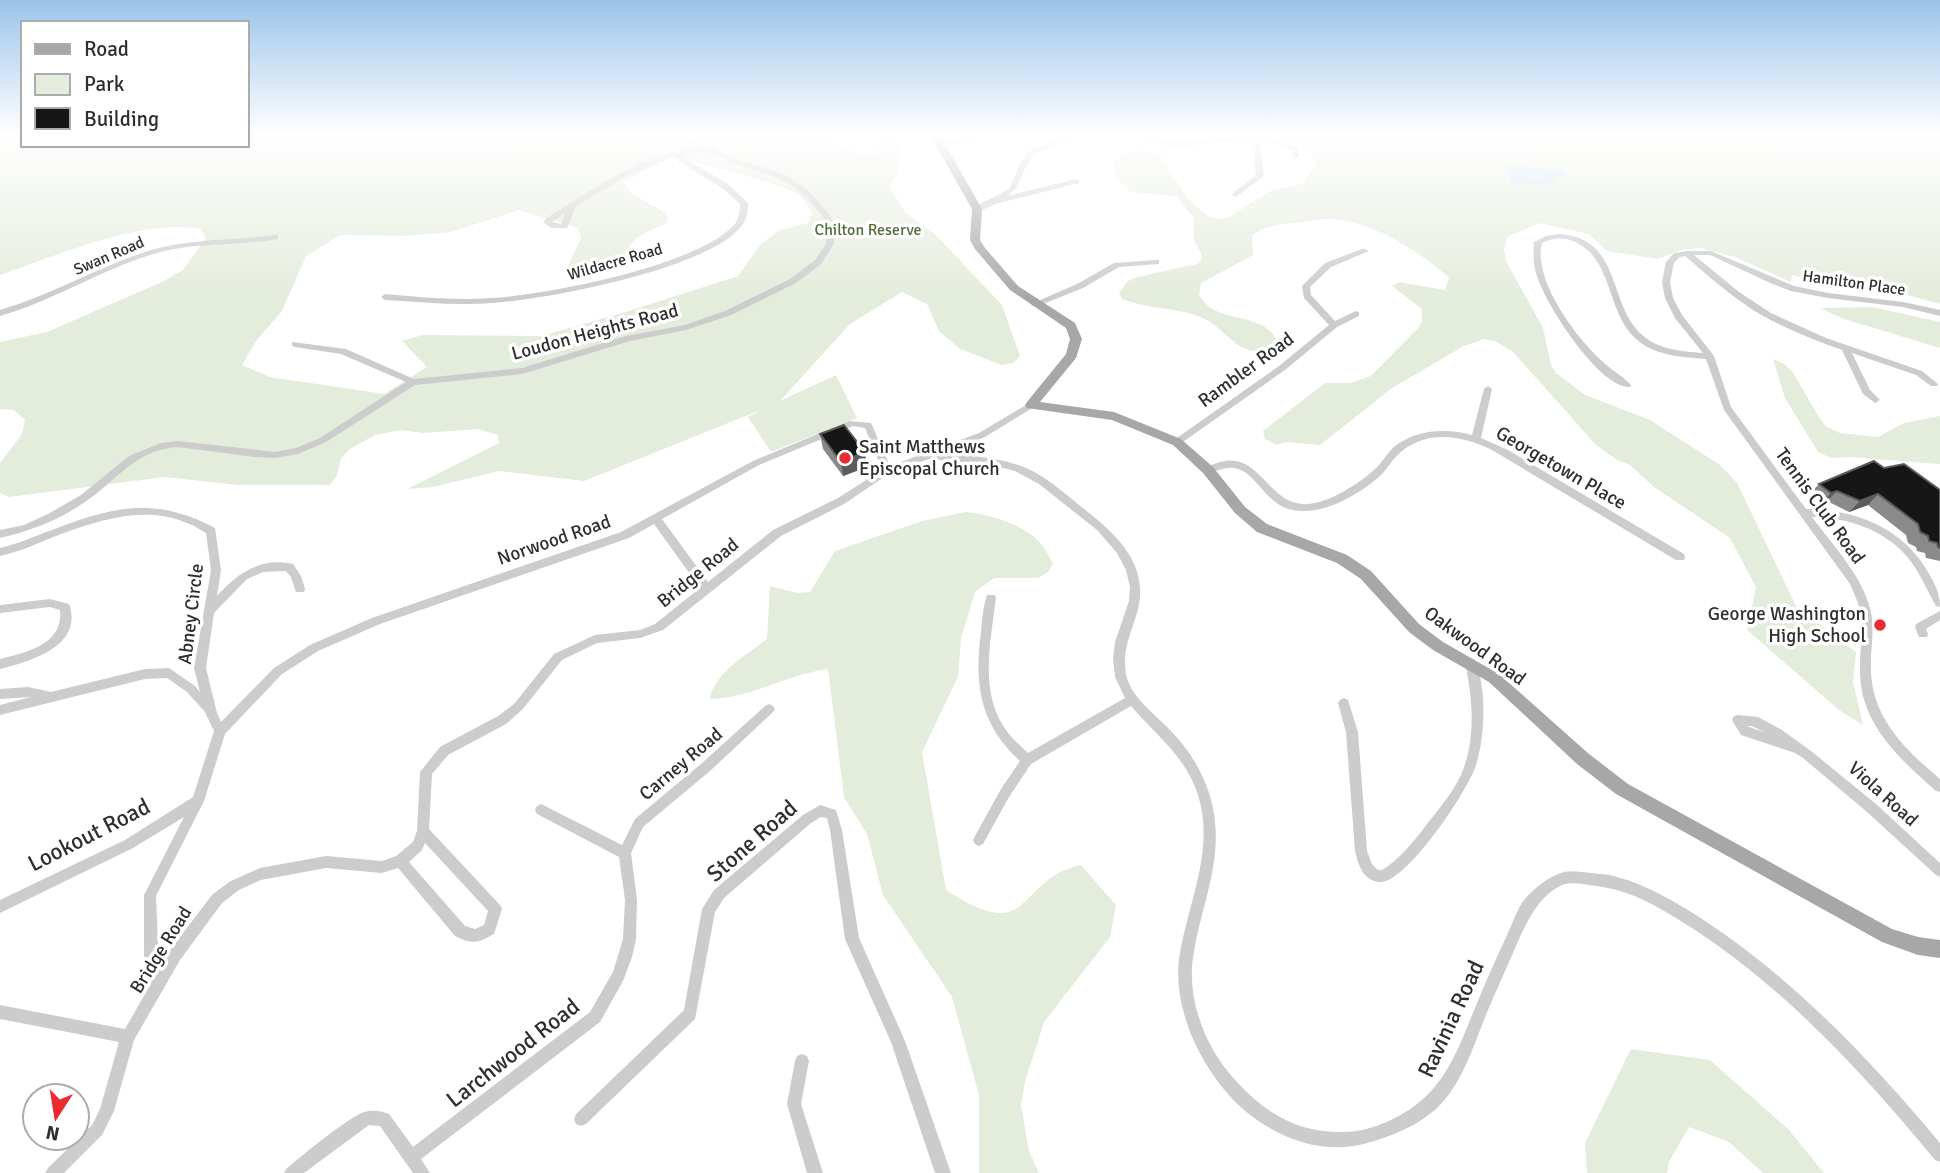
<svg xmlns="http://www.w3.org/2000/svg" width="1940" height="1173" font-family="Signika,sans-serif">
  <rect width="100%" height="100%" fill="#fff"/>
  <path fill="#e4ecdc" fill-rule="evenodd" d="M0,135H23V145H247V135H820L864,156L873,155L884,141L891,137L897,141C902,158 901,173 889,186L905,212L935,234L1002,305L1020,356L1013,363L1002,365L960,349L939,331L927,304L902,292L850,324L780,401L836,375L857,418L771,452L748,417L763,409L584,481L499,471L433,487L407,489L499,443L498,435L477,429L423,433L401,430L375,435L350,449L341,458L337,475L330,485H238L165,477L9,497L0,493V463L22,434L25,420L14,410L0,409V342L47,332L164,281L183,270L206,238L200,229C142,218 56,256 0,275ZM670,158C688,158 783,185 799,195C804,198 808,207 812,213L808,223L779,230L761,244L738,276L629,311L541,336L423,335L402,341L427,367L384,394L270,377L242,365L256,341L282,311L306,256L340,235L406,236L451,232L519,210L578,228L581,238L566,270L570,274C585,273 608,273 619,262C626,255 628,245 636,239C644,232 656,229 666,223L668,218L665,213L631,193L624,182Z
    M1265,135H1940V304L1893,291L1820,282L1792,275L1791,282L1735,257L1700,248L1681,250L1657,259L1607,251L1589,234L1539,223L1508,237L1504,248L1506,261L1543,328L1551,365L1556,373L1585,395L1650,420L1720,465L1737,483L1796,606L1856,652L1853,682L1863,725L1839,710L1747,630L1756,587L1730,538L1654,487L1630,465L1617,460L1596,445L1513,352L1495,341L1484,339L1464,346L1392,388L1320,445L1287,442L1276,445L1265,439L1263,431L1325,383H1350L1371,376L1418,328L1422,322V309L1392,286L1399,282L1445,290L1449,278C1421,252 1375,223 1335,219C1321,218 1306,222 1292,223C1278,225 1263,226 1252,236L1253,255L1201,283L1199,295C1202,299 1206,305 1211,308C1231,321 1266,316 1277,341L1274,348C1236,362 1229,327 1198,316C1173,307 1147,309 1122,299L1119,293L1128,281L1137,277L1197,264L1202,259L1201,253L1194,241L1193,217L1176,196L1130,192L1116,177L1113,162C1128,152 1141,147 1159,154L1188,199L1208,216L1217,219L1227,218L1270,191L1304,183L1317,163C1306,143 1286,137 1265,135Z
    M1872,307L1940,322V348L1844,319L1820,308Z
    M1773,359L1784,364L1792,371L1820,419L1827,427L1840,433L1878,437L1904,423L1940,416V464L1849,457L1831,458L1818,452L1785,398Z
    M966,512C989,514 1026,525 1041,544C1046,549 1049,557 1053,563L1048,572L1038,578H994L975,592L961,638L958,677L922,752L946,890C1035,948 1013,880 1081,865L1116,905L1110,937L1044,1022L1025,1082L1021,1105L1029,1151L1039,1173H979V1095L952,997L883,895L867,834L844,797L828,669C788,674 749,699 710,699C714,673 747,655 767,639L770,586L797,593L810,592L835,551L922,521Z
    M1631,1049L1710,1060L1788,1129L1824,1173H1763L1729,1142L1689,1127L1669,1162L1667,1173H1587L1585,1143Z"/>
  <path fill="#c7dded" d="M1505,165L1563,170L1566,177H1556V181L1549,185L1512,183Z"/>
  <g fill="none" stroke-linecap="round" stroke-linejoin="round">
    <path fill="#ccc" fill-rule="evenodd" d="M668,135H677L706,146L708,147L705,149H709L710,135H716L717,150C737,162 759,165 780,173C806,183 822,204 837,226L834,244L821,264L796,283L731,315L686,330L630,341L522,374L415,385L326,442L298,454L275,458L255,457L178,447C134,450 118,480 85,502C59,520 31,531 0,538V530L24,525L48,514L81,495L129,456L161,443L178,441L275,452L296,448L320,438L406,382L341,354L295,347L292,346V342L346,349L414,379L522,368L626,336L685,325L725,311L790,279L815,260L826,244L829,226C799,181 784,180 736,164C727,161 719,155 710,153C702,151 691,154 683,155L684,158L728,184L748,203C748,210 747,218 743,224C714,268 544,300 492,303C456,306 421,302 385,300L381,297L385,294C421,297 456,301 492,298C547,295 700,265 735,224C739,218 740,211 740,204L722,188L678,161L676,156L631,174L576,206L567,228H552L544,223L545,219C589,192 649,148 702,149ZM565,213L561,224L552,222Z
      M980,135H992L942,147L938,145Z
      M1066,135H1075C1063,143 1047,146 1035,155C1021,166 1023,187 1007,196L1076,179H1079V183L995,204L980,211H974V207L1009,189L1022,160L1031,150Z
      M1135,135H1145L1170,142L1255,136L1279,141L1297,147L1300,157L1293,159L1291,150L1275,144L1259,141L1264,176L1236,197L1232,195L1233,193L1256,175L1252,141C1212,138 1171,157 1135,135Z
      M1560,234C1622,239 1607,302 1641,334C1658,350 1681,351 1703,353L1675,318L1665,298L1662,282L1666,262L1674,253L1687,251H1711L1794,286L1828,293L1903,302L1940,310V316L1903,307L1828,298L1791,291L1768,282L1710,255H1694L1739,292L1771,313L1826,338L1922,371L1938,384L1937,386H1931L1916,375L1852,353L1870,390L1880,400L1875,403L1863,394L1842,350C1811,339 1781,327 1753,310C1729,294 1707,275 1685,256L1680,257L1674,263L1670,282L1673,298L1682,315L1714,356L1731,407L1806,509C1855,509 1903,528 1928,572C1935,584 1940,593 1940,607L1936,606C1927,590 1920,573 1909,559C1886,530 1847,517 1812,517C1832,544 1864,578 1871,612C1875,631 1870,651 1871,670C1872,719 1906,750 1940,779V792L1936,791C1900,759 1861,725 1860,673C1859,653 1864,633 1861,614C1859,603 1854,594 1850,584L1724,410L1706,359C1682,357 1654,356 1635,338C1606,311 1613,257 1573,241C1562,237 1552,238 1542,243C1541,248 1540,254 1541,259C1544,294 1577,338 1602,361C1611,370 1623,376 1631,385L1630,387C1600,389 1547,306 1538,279C1533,267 1533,255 1534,242L1546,236Z
      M275,235H278V239C239,246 198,242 160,252C105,267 56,300 0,316V310C52,295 99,266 151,250C191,238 234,241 275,235Z
      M1362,249H1365L1369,251L1331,267L1310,287L1311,295L1335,321L1356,311L1359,312V316L1337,327L1285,370L1180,444H1174L1172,442L1174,440L1279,366L1329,325L1304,298L1302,286L1325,263Z
      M1156,260H1159V264L1119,267L1083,288L1038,306H1032L1031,304L1077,284L1114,263Z
      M1488,386L1492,389L1481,438L1508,450L1684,554L1685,557L1684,560H1676L1492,450C1464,436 1429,429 1402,451C1393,458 1388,468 1381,475C1361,493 1331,511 1304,511C1265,512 1260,472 1234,468C1225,467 1217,471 1208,473L1203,470L1205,468C1211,465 1218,462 1225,461C1260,456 1269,502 1302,504C1312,505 1323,501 1333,497C1347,490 1362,481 1374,470C1382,463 1387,453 1395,446C1417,429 1447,428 1472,435L1484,389Z
      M1031,402L1036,405L1034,407L985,437L943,453C969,456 996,457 1021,466C1041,473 1057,487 1073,500C1101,523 1138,548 1140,588C1142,619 1120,640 1126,674C1131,698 1153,712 1169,729C1194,754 1212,787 1215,822C1220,867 1201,908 1194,952C1185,997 1205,1048 1236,1081C1266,1114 1299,1133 1344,1132C1361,1132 1379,1126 1395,1118C1443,1094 1456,1054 1475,1008C1485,983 1496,959 1507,935C1512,925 1516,912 1522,903C1531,890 1549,876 1564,872C1573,870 1582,872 1591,873C1599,874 1609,874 1617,877C1644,884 1672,900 1696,915C1790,975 1869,1058 1940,1143V1162L1935,1160C1864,1074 1786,989 1692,928C1662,909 1632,890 1596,886C1586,885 1572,881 1562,885C1539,896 1529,918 1519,939C1509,963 1498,986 1488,1010C1474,1043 1463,1084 1436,1109C1417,1126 1392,1136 1367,1143C1324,1156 1277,1138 1244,1110C1203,1074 1170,1008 1180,953C1189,900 1215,849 1198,795C1186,757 1156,735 1131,706L1031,764L1009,797L983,844L979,846L975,844L973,840L975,836L1001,789L1020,761C980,724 974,685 981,632C982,620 983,607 987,595H995L996,598C991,638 980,687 1002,724C1009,736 1018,744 1028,753L1125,698L1115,677L1113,658L1115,642L1129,601L1130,587L1126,570L1117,553L1097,530L1039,484L1015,471L992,465L929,459L890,473L844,504L781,536L663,630L640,638L597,643L562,660L522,710L506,724L448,755L432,774L429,829L500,905L502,909L494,934C478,943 472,945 455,936L398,868L382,873L326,868L261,880L239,890L222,903L180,960L134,1040L114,1111L102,1135L64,1173H45L48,1168L92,1125L100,1109L119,1042L0,1019V1005L125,1029L149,987L144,964V895L184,817L133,848L0,913V900L125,840L193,797L214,731L205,712L187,692L167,678L145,679L0,715V705L31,697L0,699V689L28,687L51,692L145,669L169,668L195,686L200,692L194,668L211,570L206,533C200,530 194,525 187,523C143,504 93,522 51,538C34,545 18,552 0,556V548C18,544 35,536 52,530C112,507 155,496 215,528L221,570L217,596C237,573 261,557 293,564L301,576L305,589L304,592H296L291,577L286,571L263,572L247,579L214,613L206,668L217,713L221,722L274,668L310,645L372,618L621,532L753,461L849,421L871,423L890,466L920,455L922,453L928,452L979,433ZM853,426L865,428L882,470L838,498L773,530L708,582L662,519L759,465ZM654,524L700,588L655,624L640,630L595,635L554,654L514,704L498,716L440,747L420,772L417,831L413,842L396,856L382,861L326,856L260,868L229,882L212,895L170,950L159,970L156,896L204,801L225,734L282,674L318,651L380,624L629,538ZM425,843L488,911L484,925L475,929L465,926L409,862L422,850Z
      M50,599L69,604C84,646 31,661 0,669V659C26,653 64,644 60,610L50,607L0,613V605Z
      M1940,611V620L1926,629L1928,634L1927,637H1919L1915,627L1916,624Z
      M1471,658L1475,660C1487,689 1485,736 1476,765C1469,789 1406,884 1380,882C1363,881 1358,864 1355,851L1346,732L1338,703L1340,700L1344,698L1348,700L1358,732L1367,851L1372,864L1378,870H1382C1399,860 1412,843 1424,828C1437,811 1452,794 1461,775C1476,741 1473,699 1465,663L1467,660Z
      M769,704L773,706L775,709L773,712L710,771L643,827L631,853L637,900L636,939L632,957L623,981L600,1022L421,1159L430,1173H413L380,1126L369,1125L304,1173H284L287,1168C302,1156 351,1114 368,1111C374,1110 383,1111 389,1114L413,1147L590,1012L613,972L623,939L625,900L619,857L537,814L535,810L537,806L541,804L545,806L622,845L635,819L702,763L765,706Z
      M1738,715L1758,717L1782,730L1811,751L1876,804L1940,863V877L1936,875L1867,812L1803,758L1795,753L1741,735L1732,720L1734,716ZM1748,726H1752L1764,732L1749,727Z
      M820,805L836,810L842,830L859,938L905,1041L951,1173H935L891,1042L845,939L830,830L827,818L821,817L811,823L724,898L715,912L695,1019L586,1124L581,1126L576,1124L574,1119L576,1114L684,1010L702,909L714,890L803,815Z
      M802,1054L807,1056L809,1061L801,1104L823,1173H807L787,1104L795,1061L797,1056Z"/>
    <path fill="#a7a7a7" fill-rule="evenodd" d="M930,135H940L982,209L980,240L985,248L1018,286L1075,323L1082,339L1076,358L1040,402L1114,412L1181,439L1213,467L1245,507L1267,524L1347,555L1371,571L1419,624L1443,642L1499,674L1589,754L1628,784L1892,929L1918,937L1940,940V958L1918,955L1882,942L1616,794L1577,764L1489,682L1433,650L1409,632L1361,579L1337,563L1257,532L1235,513L1203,473L1173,445L1112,420L1027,408L1025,405L1027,402L1066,354L1070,339L1066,328L1010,290L975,249L970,240L972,209Z"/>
  </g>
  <path fill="#8a8a8a" d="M820,434L867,467L843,476L823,449Z
    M1884,468L1940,490V561L1926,558L1925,553L1917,551L1916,547L1908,543L1906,535L1868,505L1849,512L1827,501L1821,504L1809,495L1819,484Z"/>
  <path fill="#5c5c5c" d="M865,452L867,467L843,476L841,462Z
    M1837,491L1827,501L1821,504L1831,493Z
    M1878,494L1868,505L1849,512L1860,501Z"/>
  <path fill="#161616" stroke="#5c5c5c" stroke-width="2" d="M844,425L865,452L841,462L820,434Z
    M1874,461L1884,468L1904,464L1940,490V548L1938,547L1937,543L1929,541L1928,536L1920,532L1918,524L1878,494L1860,501L1837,491L1831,493L1819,484Z"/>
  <linearGradient id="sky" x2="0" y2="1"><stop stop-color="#9bc4ea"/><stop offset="0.45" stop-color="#fff"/><stop offset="1" stop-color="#fff" stop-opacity="0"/></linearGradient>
  <rect width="1940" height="299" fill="url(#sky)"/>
  <g fill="#eb2b31" stroke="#fff" stroke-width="2.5">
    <circle cx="845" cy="458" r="7"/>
    <circle cx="1880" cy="625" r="7"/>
  </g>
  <g text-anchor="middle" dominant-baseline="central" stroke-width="7" stroke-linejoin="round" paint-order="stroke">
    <g font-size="16" fill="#4f6c3a" stroke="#fff">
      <text x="868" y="230">Chilton Reserve</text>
    </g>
    <g font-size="16" fill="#2f2f2f" stroke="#fff">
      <text transform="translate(109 256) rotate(-23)">Swan Road</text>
      <text transform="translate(615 262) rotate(-16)">Wildacre Road</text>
      <text transform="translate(1854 283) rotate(8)">Hamilton Place</text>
    </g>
    <g font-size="19" fill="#2f2f2f" stroke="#fff">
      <text transform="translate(595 332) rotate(-15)">Loudon Heights Road</text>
      <text transform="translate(1246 370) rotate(-36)">Rambler Road</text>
      <text transform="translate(1561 468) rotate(30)">Georgetown Place</text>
      <text transform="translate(1820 506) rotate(54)">Tennis Club Road</text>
      <text transform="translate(554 540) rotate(-19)">Norwood Road</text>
      <text transform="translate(698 573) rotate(-39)">Bridge Road</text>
      <text transform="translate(191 614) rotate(-83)">Abney Circle</text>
      <text transform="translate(1475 646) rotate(36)">Oakwood Road</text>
      <text transform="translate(681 764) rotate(-40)">Carney Road</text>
      <text transform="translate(1883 794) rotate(42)">Viola Road</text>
      <text transform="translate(161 950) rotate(-58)">Bridge Road</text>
    </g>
    <g font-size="19" fill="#2f2f2f" stroke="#fff" text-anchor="start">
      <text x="859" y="447">Saint Matthews<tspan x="859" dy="22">Episcopal Church</tspan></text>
      <text x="1866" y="614" text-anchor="end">George Washington<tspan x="1866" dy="22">High School</tspan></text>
    </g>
    <g font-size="23" fill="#2f2f2f" stroke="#fff">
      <text transform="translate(89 835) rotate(-27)">Lookout Road</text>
      <text transform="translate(752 841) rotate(-41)">Stone Road</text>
      <text transform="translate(1451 1019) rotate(-65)">Ravinia Road</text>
      <text transform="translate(513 1053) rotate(-38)">Larchwood Road</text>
    </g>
  </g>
  <rect x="21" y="21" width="228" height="126" fill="#ffffff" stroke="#acacac" stroke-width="2"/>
  <rect x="35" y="44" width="35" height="10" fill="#a7a7a7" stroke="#acacac" stroke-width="2"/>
  <text x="84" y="56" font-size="21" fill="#2f2f2f">Road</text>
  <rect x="35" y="74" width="35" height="21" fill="#e4ecdc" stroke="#acacac" stroke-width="2"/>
  <text x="84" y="91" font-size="21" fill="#2f2f2f">Park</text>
  <rect x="35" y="108" width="35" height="21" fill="#161616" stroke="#acacac" stroke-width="2"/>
  <text x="84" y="126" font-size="21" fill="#2f2f2f">Building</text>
  <g transform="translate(56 1117) rotate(192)"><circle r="33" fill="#ffffff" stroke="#acacac" stroke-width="2"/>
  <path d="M0-5L12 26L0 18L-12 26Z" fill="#eb2b31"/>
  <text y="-10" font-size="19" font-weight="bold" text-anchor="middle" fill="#2f2f2f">N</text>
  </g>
</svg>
